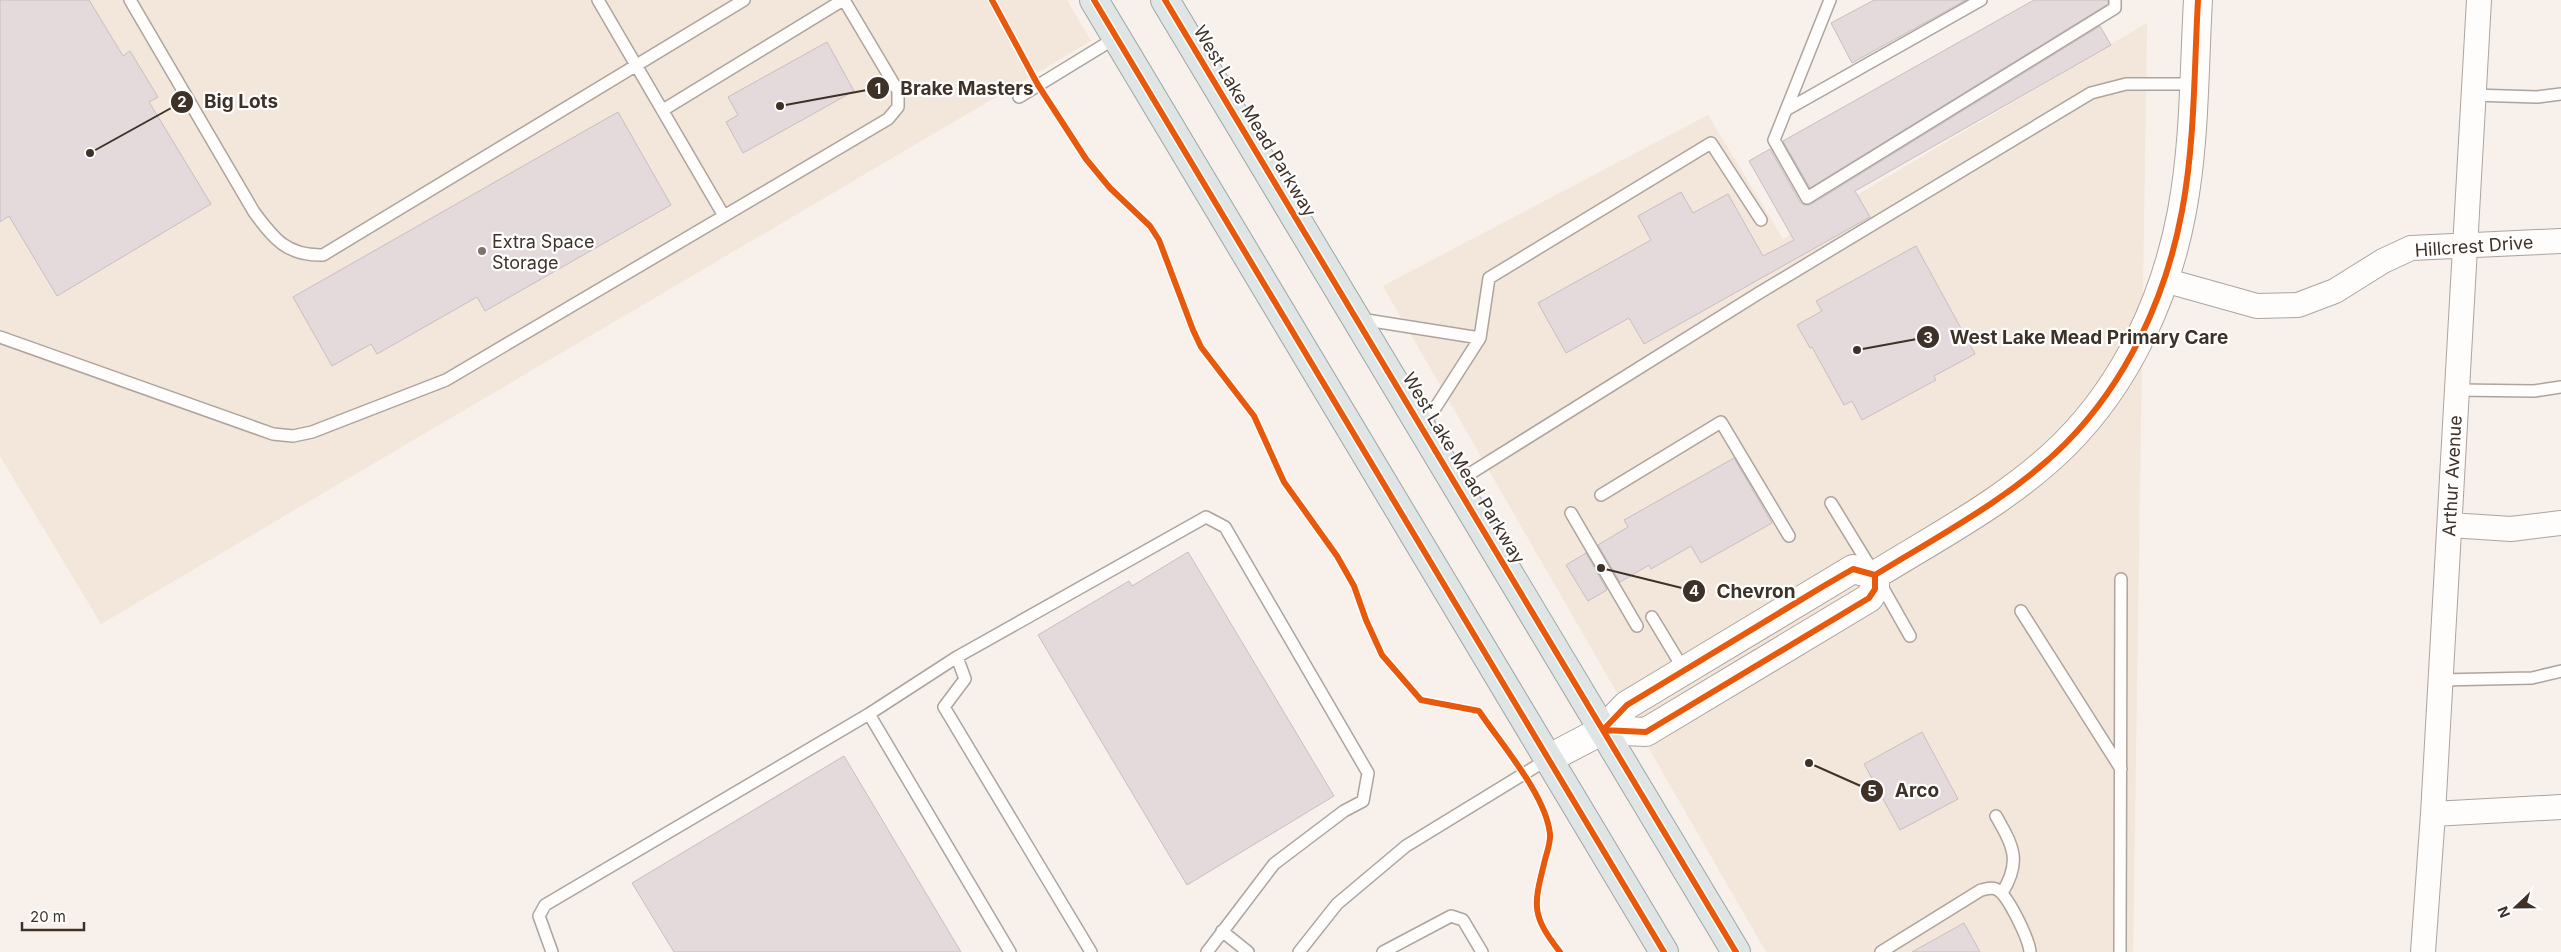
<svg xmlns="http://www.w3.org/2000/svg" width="2561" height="952" font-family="Inter,sans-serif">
  <rect width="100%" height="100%" fill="#f7f0eb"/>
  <path fill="#f3e6da" d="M0,0H1067L1091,41L101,624L0,456Z
    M2147,23L2133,952H1766L1383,286L1708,115L1783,239Z"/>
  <path fill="#e4dadb" stroke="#c8bec0" d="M0,0H89L123,56L130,51L158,97L149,102L211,204L57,296L9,216L0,222Z
    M1874,0H1966L1852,63L1831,23Z
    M2034,0H2108V4L1810,188L1783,141Z
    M2100,26L2111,45L1855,191L1870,217L1644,344L1629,318L1566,353L1538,303L1651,240L1638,216L1681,192L1693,213L1728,194L1763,256L1794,240L1749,161L1770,149L1800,202L1804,205H1810Z
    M827,42L854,91L743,153L726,122L738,115L728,97Z
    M618,112L671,205L485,311L477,297L377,354L371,344L332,366L293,297Z
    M1916,246L1975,354L1934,376L1936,380L1862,420L1852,401L1844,405L1812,347L1810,348L1797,325L1822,311L1816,301Z
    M1734,458L1772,523L1701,563L1691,546L1651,569L1649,565L1620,582L1598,545L1628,527L1624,520Z
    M1188,552L1334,796L1187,885L1038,635L1129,581L1132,586Z
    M1586,553L1607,590L1588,601L1566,565Z
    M1922,732L1958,799L1900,830L1864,764Z
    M844,756L961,952H674L632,883Z
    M1964,923L1980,952H1912Z"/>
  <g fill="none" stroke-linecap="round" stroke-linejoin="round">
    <defs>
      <path id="service" d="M130,0L254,212C274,239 287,256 323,255L744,0
        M598,0L724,216L888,119L898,107V91L844,0
        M1830,0L1774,140L1807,198L2115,8V0
        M2473,95L2537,97L2561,94
        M1019,97L1117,37
        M663,110L843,0
        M1786,110L1981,0
        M1360,319L1480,338L1423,427
        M0,337L273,434L293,436L312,432L446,380L724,216
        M1480,338L1489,278L1711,143L1761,220
        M2457,390L2534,391L2561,387
        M1455,483L1759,293L2091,93L2126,84H2194
        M1601,495L1721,422L1789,536
        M1831,503L1872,570
        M1571,513L1637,626
        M1880,583L1910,636
        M2021,611L2121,769
        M1652,617L1684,670
        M2441,680L2532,678L2561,671
        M869,714L957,657
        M1996,816C2013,846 2022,861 2002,893
        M1222,931L1248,952
        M552,952L539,916L545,905L869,714L1010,952
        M1091,952L944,707L965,679L957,657L1206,517L1225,527L1368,773L1363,801L1344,811L1274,864L1207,952
        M1299,952L1337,904L1406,846L1548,759
        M1383,952L1451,916L1463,920L1482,952
        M1881,952L1981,890C1986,889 1991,887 1996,889C2008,894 2029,940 2030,952
        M2120,952L2121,579"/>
      <path id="minor" d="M2164,280L2257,306L2298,305L2335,291L2383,261L2411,248L2561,241
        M2450,525L2511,529L2561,523
        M2433,814L2561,807
        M2423,952L2433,814L2479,0"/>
      <path id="secondary" d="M1603,730L1646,732L1869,598L1875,589V575
        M1548,759L1603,730L1627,705L1853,569L1875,575C1940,535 2011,498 2065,444C2127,382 2166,297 2182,211C2195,142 2194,70 2198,0"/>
      <path id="primary" d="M1094,0L1664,952
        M1165,0L1736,952"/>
    </defs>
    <use href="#service" stroke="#ada49d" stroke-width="14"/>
    <use href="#minor" stroke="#ada49d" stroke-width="26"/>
    <use href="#secondary" stroke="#ada49d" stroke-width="30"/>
    <use href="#primary" stroke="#9da7a5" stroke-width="30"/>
    <use href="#service" stroke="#fefdfc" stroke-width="11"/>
    <use href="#minor" stroke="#fefdfc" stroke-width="24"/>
    <use href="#secondary" stroke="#fefdfc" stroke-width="28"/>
    <use href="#primary" stroke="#dee5e4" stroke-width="28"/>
    <defs>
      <path id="cycleway" d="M992,0L1038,85L1086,159L1110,188L1150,226L1159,240L1193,330L1201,347L1254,416L1284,482L1337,556L1354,586L1366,620L1382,655L1421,700L1479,711C1501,744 1546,795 1550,834C1551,843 1546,854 1544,864C1533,907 1532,916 1560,952
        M1094,0L1664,952
        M1165,0L1736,952
        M1603,730L1627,705L1822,587L1853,569L1875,575C1940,535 2011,498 2065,444C2127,382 2166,297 2182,211C2195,142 2194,70 2198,0
        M1603,730L1646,732L1869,598L1875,589V575"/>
    </defs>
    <use href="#cycleway" stroke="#fff" stroke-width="9"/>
    <use href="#cycleway" stroke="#e8590c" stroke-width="6"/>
  </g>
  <circle fill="#7f746c" stroke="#fff" stroke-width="2" cx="482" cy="251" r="5"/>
  <g text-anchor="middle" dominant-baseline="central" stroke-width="4.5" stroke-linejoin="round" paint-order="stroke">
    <g font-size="18" fill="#3e3127" stroke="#fff">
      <text transform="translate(1255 121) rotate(59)">West Lake Mead Parkway</text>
      <text transform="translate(2474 246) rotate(-4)">Hillcrest Drive</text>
      <text transform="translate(1464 468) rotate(59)">West Lake Mead Parkway</text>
      <text transform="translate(2452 476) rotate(-87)">Arthur Avenue</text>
    </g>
    <g font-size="18" fill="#3e3127" stroke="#fff" text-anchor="start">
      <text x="492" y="241">Extra Space<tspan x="492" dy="21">Storage</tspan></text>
    </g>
  </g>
  <path fill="none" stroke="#3e3127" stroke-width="2" d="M780 106L878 88M90 153L182 102M1857 350L1928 337M1601 568L1694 591M1809 763L1872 791"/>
  <g fill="#3e3127" stroke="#fff" stroke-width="2">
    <circle cx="780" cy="106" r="5"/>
    <circle cx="90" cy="153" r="5"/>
    <circle cx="1857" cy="350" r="5"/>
    <circle cx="1601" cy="568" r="5"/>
    <circle cx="1809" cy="763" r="5"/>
    <circle cx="878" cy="88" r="12"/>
    <circle cx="182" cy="102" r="12"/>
    <circle cx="1928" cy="337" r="12"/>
    <circle cx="1694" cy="591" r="12"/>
    <circle cx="1872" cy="791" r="12"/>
  </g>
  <g font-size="15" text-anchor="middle" font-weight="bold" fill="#fff">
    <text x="878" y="94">1</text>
    <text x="182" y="107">2</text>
    <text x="1928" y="343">3</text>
    <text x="1694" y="596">4</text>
    <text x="1872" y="796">5</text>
  </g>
  <g font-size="19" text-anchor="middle" font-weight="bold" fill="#3e3127" stroke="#fff" stroke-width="4.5" stroke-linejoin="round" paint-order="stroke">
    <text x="967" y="95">Brake Masters</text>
    <text x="241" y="108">Big Lots</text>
    <text x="2089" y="344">West Lake Mead Primary Care</text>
    <text x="1756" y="598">Chevron</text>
    <text x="1917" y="797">Arco</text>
  </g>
  <g transform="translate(2516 907) rotate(248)" stroke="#ffffff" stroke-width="4" paint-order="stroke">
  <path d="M0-4L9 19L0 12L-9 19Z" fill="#3e3127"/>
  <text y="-8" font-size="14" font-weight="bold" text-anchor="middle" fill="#3e3127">N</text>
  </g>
  <path d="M22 922v8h62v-8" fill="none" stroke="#3e3127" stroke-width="2.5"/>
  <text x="30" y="922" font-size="15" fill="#3e3127" stroke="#ffffff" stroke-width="4" paint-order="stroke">20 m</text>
</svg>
